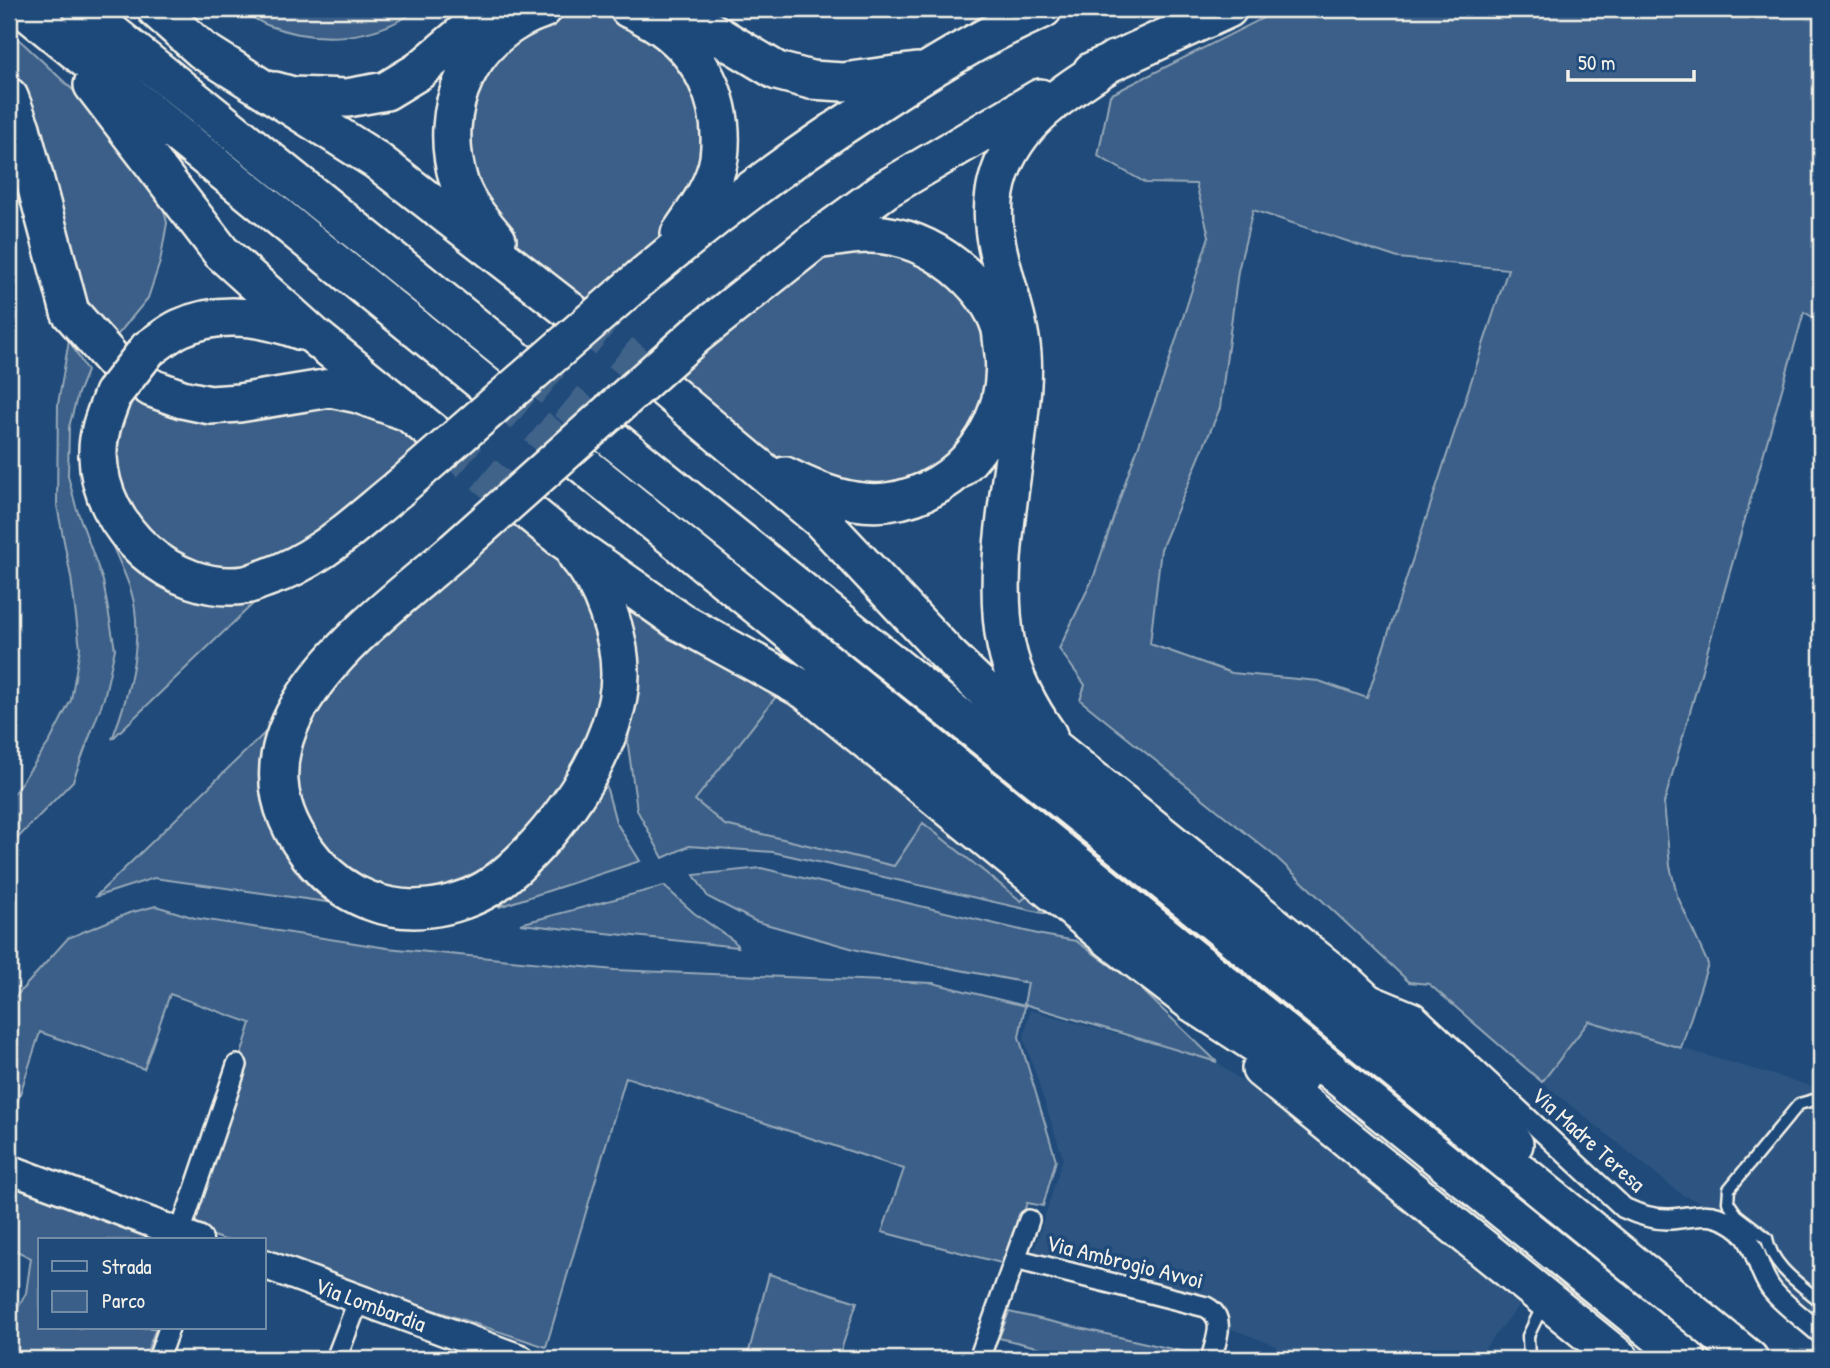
<svg xmlns="http://www.w3.org/2000/svg" width="1830" height="1368" font-family="'Patrick Hand',sans-serif">
  <rect width="100%" height="100%" fill="#1f4a7a"/>
  <filter id="ink" filterUnits="userSpaceOnUse"><feTurbulence type="fractalNoise" baseFrequency=".0143" numOctaves="2"/><feDisplacementMap in="SourceGraphic" scale="14" xChannelSelector="R" yChannelSelector="G"/><feConvolveMatrix kernelMatrix="1 2 1 2 8 2 1 2 1" color-interpolation-filters="sRGB"/></filter>
  <g filter="url(#ink)">
    <path fill="#2d5581" d="M782,689L1032,892L1022,901L923,824L894,866L725,825L695,800Z
      M1030,1010L1217,1062L1526,1297L1476,1359H1274L1277,1346L1229,1328L1211,1299L1033,1254L1063,1158L1024,1039Z
      M1589,1021L1821,1089V1323L1778,1289L1720,1210L1682,1195L1542,1082Z"/>
    <path fill="#3a5f88" stroke="#97a8b8" stroke-width="2" fill-rule="evenodd" d="M239,9H418C374,41 317,44 267,25C257,21 248,14 239,9Z
      M1281,9H1821V322L1804,312L1664,803L1670,866L1677,895L1708,964L1681,1048L1589,1021L1542,1082L1429,984L1409,982L1277,858L1080,700L1085,685L1059,649L1094,576L1127,477L1164,377L1209,236L1196,184L1146,183L1098,156L1110,95ZM1253,210L1398,258L1508,269L1367,698L1319,681L1232,673L1150,644L1161,549L1220,408L1238,271Z
      M589,12L618,16L656,34L701,87L711,152L669,230L588,310L496,226L470,182L469,94L488,61L552,17Z
      M9,30L108,123L160,193L167,223L160,262L148,298L120,332L108,344L90,324L28,118L9,78Z
      M839,249L913,251L978,306L994,393L959,458L866,496L771,457L669,374L803,265Z
      M69,340L87,371L78,393L69,427L68,476L76,507L103,581L115,649L104,698L73,781L9,847V800L50,741L71,700L80,648L71,577L57,506L58,404Z
      M126,391L322,401L381,412L432,446L349,526L233,578L159,552L110,469Z
      M97,512L256,601L112,739C129,696 145,636 131,591C122,564 108,538 97,512Z
      M514,513L558,550L594,603L610,676L590,755L487,881L412,903L339,877L295,812L298,733L351,657Z
      M610,596L669,639L724,661L752,684L778,694L695,800L725,825L894,866L923,823L1021,901L1032,892L1065,918L773,852L689,846L663,858L637,810L628,745L631,693Z
      M275,723C249,771 266,829 296,871C304,883 317,892 327,902L154,878L95,897Z
      M605,782L616,822L640,861L499,907L560,849L590,810Z
      M761,868L1042,935L1076,941L1135,983L1217,1062L1024,1004L1028,983L861,951L755,921L708,897L694,875Z
      M664,886L694,913L734,941L738,947L520,924Z
      M156,906L195,918L387,948L615,970L933,983L1025,1006L1019,1037L1056,1160L1043,1206L1027,1203L1005,1264L882,1232L904,1169L626,1077L546,1347L264,1254V1240H225L187,1227L251,1023L170,994L144,1069L40,1032L9,1128V1004L68,938L129,913Z
      M9,1183L159,1240H40V1328H156L144,1359H9V1323L26,1293L31,1258L9,1247Z
      M769,1274L857,1302L838,1359H747Z
      M1009,1312L1203,1356L1202,1359H1087L999,1338Z"/>
    <g fill="none" stroke-linecap="round" stroke-linejoin="round">
      <path stroke="#3f638a" stroke-width="37" stroke-dasharray="37 18" stroke-linecap="butt" d="M578,317L658,383
        M524,366L604,432
        M494,392L575,458
        M441,439L522,506"/>
      <defs>
        <path id="lane" d="M1821,1098L1799,1104L1729,1189L1728,1202L1737,1215L1767,1238C1772,1267 1800,1284 1821,1302
          M1529,1359L1528,1336L1543,1305"/>
        <path id="street" d="M1374,996L1415,1013L1624,1208C1639,1215 1654,1220 1671,1219C1688,1218 1702,1212 1720,1218C1760,1232 1752,1265 1772,1290C1785,1306 1806,1320 1821,1334
          M180,1233L237,1065
          M1015,1259L1206,1307C1227,1318 1216,1340 1211,1359
          M158,1359L169,1328
          M336,1359L359,1299
          M979,1359L1029,1220"/>
        <g id="secondary">
          <path d="M9,1169L198,1240"/>
          <path id="s1" d="M264,1264L520,1359"/>
        </g>
        <path id="highway" d="M24,9L494,392
          M82,9L524,366
          M156,9L202,50L376,160L578,317
          M629,9C637,11 645,17 653,21C701,50 726,102 719,158C715,185 695,212 680,234
          M668,9L689,18L777,71L811,80L843,82L917,72
          M1092,71L1228,9
          M93,85L221,252L313,335L441,439
          M275,91L293,96L347,98L386,91L419,71L487,13L496,9
          M9,97L21,128L70,312L117,365L152,388L182,399L210,405L239,403L330,388L358,394L405,411
          M497,240C482,222 466,204 459,182C436,109 469,34 543,9
          M642,277C714,216 789,160 868,109C924,72 982,36 1043,9
          M696,335L816,240L886,189L1040,98
          M148,349C159,342 169,333 180,328C220,310 262,316 302,331
          M658,383L821,520L947,654L999,704L1348,985L1507,1134L1514,1144
          M113,394C105,415 97,434 98,456C100,528 172,595 245,585C252,584 259,580 266,578C318,561 355,524 397,490
          M604,432L1187,900L1749,1359
          M575,458L1687,1359
          M785,476C817,492 851,506 887,502C962,493 1015,421 1003,346C1002,340 1002,332 1000,326C993,305 979,288 964,274C942,254 914,239 884,235C861,232 838,237 816,240
          M522,506L560,537L681,622L805,690L1110,939L1193,1003L1302,1074
          M454,551C366,628 206,735 316,863C344,896 386,913 429,908C449,906 476,897 493,885C550,844 621,746 620,673C620,636 602,584 577,556
          M1048,735C1030,710 1012,676 1006,645C993,576 1009,502 1017,434C1020,407 1024,381 1022,354C1017,292 978,235 1000,173C1019,117 1068,91 1114,60
          M1261,1069L1620,1359"/>
      </defs>
      <use href="#lane" stroke="#f4f1e8" stroke-width="15"/>
      <use href="#street" stroke="#f4f1e8" stroke-width="24"/>
      <use href="#secondary" stroke="#f4f1e8" stroke-width="33"/>
      <use href="#highway" stroke="#f4f1e8" stroke-width="42"/>
      <use href="#lane" stroke="#1f4a7a" stroke-width="10"/>
      <use href="#street" stroke="#1f4a7a" stroke-width="19"/>
      <use href="#secondary" stroke="#1f4a7a" stroke-width="28"/>
      <use href="#highway" stroke="#1f4a7a" stroke-width="37"/>
      <defs>
        <path id="highway-bridge" d="M113,394L148,349
          M397,490L642,277
          M454,551L696,335"/>
      </defs>
      <use href="#highway-bridge" stroke="#f4f1e8" stroke-width="42" stroke-linecap="butt"/>
      <use href="#highway-bridge" stroke="#1f4a7a" stroke-width="37"/>
    </g>
  </g>
  <g text-anchor="middle" dominant-baseline="central" stroke-width="7" stroke-linejoin="round" paint-order="stroke">
    <g font-size="23" fill="#f4f1e8" stroke="#1f4a7a">
      <text transform="translate(1589 1139) rotate(42)">Via Madre Teresa</text>
      <text transform="translate(1125 1261) rotate(14)">Via Ambrogio Avvoi</text>
      <text stroke="none"><textPath href="#s1" startOffset="114">Via Lombardia</textPath></text>
    </g>
  </g>
  <rect width="1830" height="1368" fill="none" stroke="#1f4a7a" stroke-width="35"/>
  <rect x="18" y="18" width="1795" height="1333" fill="none" stroke="#f4f1e8" stroke-width="2.5" filter="url(#ink)"/>
  <rect x="38" y="1238" width="228" height="91" fill="#1f4a7a" stroke="#748da6" stroke-width="2"/>
  <rect x="52" y="1261" width="35" height="10" fill="#1f4a7a" stroke="#748da6" stroke-width="2"/>
  <text x="102" y="1274" font-size="21" fill="#f4f1e8">Strada</text>
  <rect x="52" y="1291" width="35" height="21" fill="#3a5f88" stroke="#748da6" stroke-width="2"/>
  <text x="102" y="1308" font-size="21" fill="#f4f1e8">Parco</text>
  <path d="M1568 70v10h126v-10" fill="none" stroke="#f4f1e8" stroke-width="3.5"/>
  <text x="1578" y="70" font-size="21" fill="#f4f1e8" stroke="#1f4a7a" stroke-width="5" paint-order="stroke">50 m</text>
</svg>
